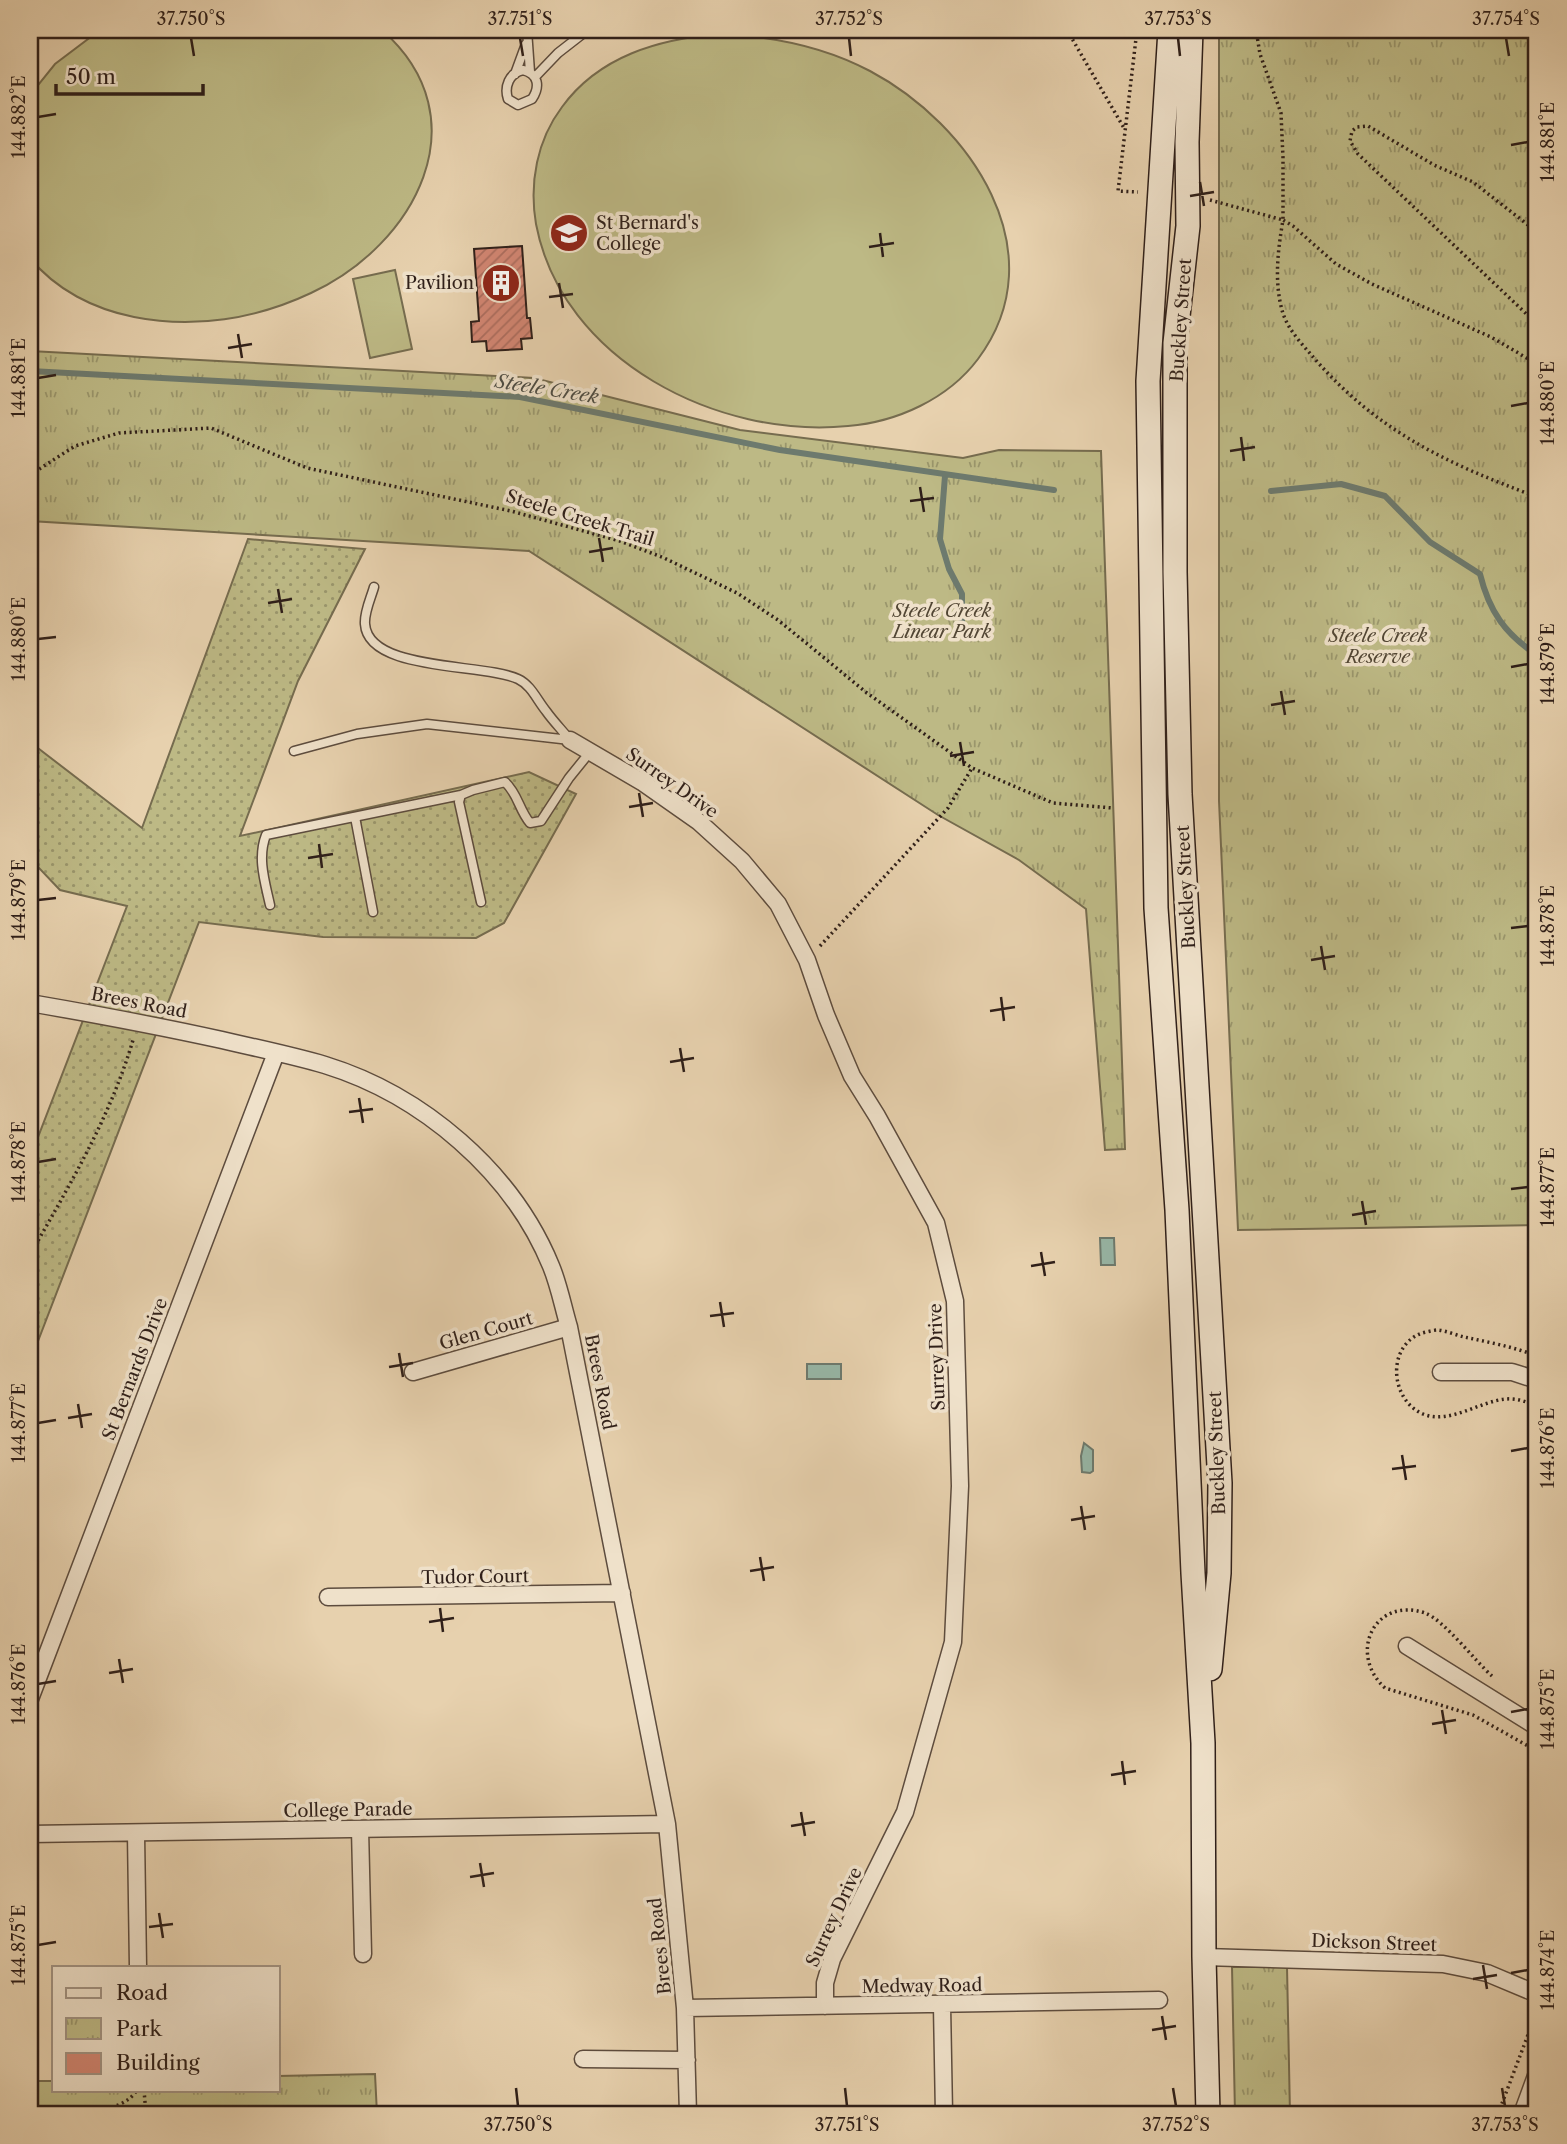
<svg xmlns="http://www.w3.org/2000/svg" width="1567" height="2144" font-family="'Libre Caslon Text',serif">
  <defs>
    <pattern id="grass-dots" width="8" height="8" patternUnits="userSpaceOnUse" patternTransform="scale(1.75)"><rect width="8" height="8" fill="#bdb985"/><path d="M2 2h.1M6 6h.1" fill="none" stroke="#9a966c" stroke-width="1.8" stroke-linecap="round"/></pattern>
    <pattern id="park-tufts" width="24" height="20" patternUnits="userSpaceOnUse" patternTransform="scale(1.75)"><rect width="24" height="20" fill="#bdb985"/><path d="M3 7l-1-3M5 7V3M7 7l1-3M15 17l-1-3M17 17v-4M19 17l1-3" fill="none" stroke="#9a966c"/></pattern>
    <pattern id="building-hatch" width="6" height="6" patternUnits="userSpaceOnUse" patternTransform="scale(1.75)"><rect width="6" height="6" fill="#d38673"/><path d="M-1 1l2-2M0 6l6-6M5 7l2-2" fill="none" stroke="#ac6d5e"/></pattern>
  </defs>
  <rect width="100%" height="100%" fill="#e7d1ae"/>
  <filter id="stains"><feTurbulence type="fractalNoise" baseFrequency=".00286" numOctaves="4"/><feColorMatrix values="0 0 0 0 .2 0 0 0 0 .09 0 0 0 0 .02 0 0 0 .5 -.17"/></filter>
  <radialGradient id="worn" r=".72"><stop offset=".6" stop-color="#630" stop-opacity="0"/><stop offset="1" stop-color="#630" stop-opacity=".3"/></radialGradient>
  <path fill="url(#grass-dots)" stroke="#766c4f" stroke-width="2" d="M248,539L365,549L298,681L240,836L529,772L576,794L504,923L476,938L323,937L199,922L30,1362V1158L127,906L60,890L38,867L30,852V742L142,828Z"/>
  <path fill="url(#park-tufts)" stroke="#766c4f" stroke-width="2" d="M1219,30H1537V1225L1238,1230L1219,801Z
    M30,351L534,378L740,430L963,458L999,450L1101,451L1125,1149L1105,1150L1086,909L1019,860L938,815L529,551L30,521Z
    M1232,1967H1287L1290,2114H1235Z
    M375,2074L377,2114H30V2081H54V2090H278V2076Z"/>
  <path fill="#bdb985" stroke="#766c4f" stroke-width="2" d="M100,30H382C483,119 415,245 311,293C256,319 194,329 134,317C94,309 56,290 30,258V95L55,64Z
    M719,34C772,36 823,46 870,71C970,124 1058,252 978,359C948,399 897,422 848,426C719,439 562,361 536,224C529,183 537,140 562,107C599,56 659,39 719,34Z
    M395,270L412,349L370,358L353,279Z"/>
  <path fill="#97b7a7" stroke="#6d7a6e" stroke-width="2" d="M1100,1238H1114L1115,1265H1101Z
    M807,1364H841V1379H807Z
    M1084,1443L1093,1450V1471L1090,1473L1082,1472L1081,1456Z"/>
  <g fill="none" stroke-linecap="round" stroke-linejoin="round">
    <path stroke="#6d7a6e" stroke-width="6" d="M30,371L520,397L780,450L1054,490
      M945,476L940,539L949,569L962,594V627
      M1271,491L1341,484L1385,496L1430,542L1480,574C1489,611 1505,634 1537,655"/>
  </g>
  <path fill="url(#building-hatch)" stroke="#2f1f19" stroke-width="2" d="M522,246L527,318H530L532,338L521,339L522,349L487,351L486,341L472,342L471,322L479,321L474,249Z"/>
  <g fill="none" stroke-linecap="round" stroke-linejoin="round">
    <defs>
      <path id="lane" d="M527,30L530,72
        M523,70C539,74 540,87 532,99L518,105L508,99C504,87 509,73 523,70Z
        M515,74L526,44
        M535,77L558,53L585,32
        M374,587C371,598 364,612 365,624C368,672 484,663 518,679C531,685 537,700 546,711C553,721 562,730 570,740
        M294,751L357,734L427,724L570,740
        M355,817L373,912
        M481,902L459,802L461,795L473,790L505,782C518,794 519,810 530,823L541,821L569,778L590,752
        M270,905C265,882 257,858 266,835L461,795"/>
      <path id="street" d="M570,740L642,782L699,822L742,861L778,904L807,960L826,1015L852,1076L877,1116L936,1223L955,1301L960,1486L953,1642L905,1812L832,1959L825,1983V2006
        M30,1003C94,1014 158,1026 222,1040C256,1048 291,1055 325,1065C422,1095 512,1171 551,1266C559,1285 563,1307 569,1327L667,1824L685,2008L688,2114
        M413,1372L569,1327
        M1441,1372H1512L1537,1380
        M328,1597L622,1593
        M1407,1646L1537,1727
        M30,1699L276,1053
        M360,1829L363,1954
        M30,1834L667,1824
        M136,1834L138,1967
        M1204,1957L1443,1964L1487,1973L1537,1994
        M942,2005L944,2114
        M685,2008L1159,2000
        M583,2059L687,2060
        M1522,2114L1537,2073"/>
      <path id="secondary" d="M1170,30L1148,381L1156,908L1177,1210L1193,1573L1203,1743L1204,1957L1208,2114
        M1191,30L1187,142L1188,226L1175,343V572L1180,794L1220,1483L1219,1573L1210,1669"/>
    </defs>
    <use href="#lane" stroke="#5d4c3e" stroke-width="11"/>
    <use href="#street" stroke="#5d4c3e" stroke-width="19"/>
    <use href="#secondary" stroke="#2f1f19" stroke-width="26"/>
    <path stroke="#2f1f19" stroke-width="3.5" stroke-dasharray="2 3.5" stroke-linecap="butt" d="M1067,30L1124,128
      M1137,30L1118,191L1138,192
      M1210,200L1283,220V158L1281,113L1260,54L1256,30
      M1537,232L1473,182L1434,165L1368,126L1357,127L1352,131L1350,141L1358,154L1537,324
      M1537,364L1491,337L1372,284L1336,264L1293,226L1283,220C1278,249 1274,281 1282,310C1287,329 1302,344 1314,358C1378,432 1448,464 1537,497
      M30,475L75,446L119,433L211,428L307,468L511,511L620,541L664,558L737,593L778,620L867,693L972,768L1053,803L1113,808
      M820,946L948,808L972,768
      M30,1255C70,1184 110,1118 133,1040
      M1537,1356C1514,1347 1488,1342 1464,1337C1456,1335 1447,1331 1438,1330C1434,1330 1426,1332 1422,1333C1386,1346 1390,1400 1423,1414C1449,1425 1480,1401 1506,1399C1517,1398 1527,1402 1537,1406
      M1492,1676C1475,1661 1444,1620 1425,1613C1375,1596 1347,1653 1385,1688L1473,1715L1537,1751
      M144,2090L146,2114
      M30,2113H46
      M46,2113C73,2111 121,2116 137,2090
      M1498,2114L1537,2011"/>
    <use href="#lane" stroke="#efe1ca" stroke-width="8"/>
    <use href="#street" stroke="#efe1ca" stroke-width="16"/>
    <use href="#secondary" stroke="#efe1ca" stroke-width="23"/>
  </g>
  <path fill="none" stroke="#2f1f19" stroke-width="2.5" d="M191,38L194,56M520,38L523,56M849,38L851,56M1178,38L1180,56M1506,38L1509,56M38,117L56,114M1511,145L1528,142M1200,182L1204,206M1190,196L1214,192M880,233L883,257M869,247L894,243M559,283L563,308M549,297L573,294M238,334L242,358M228,348L252,344M38,378L56,375M1511,406L1528,403M1241,437L1244,461M1230,451L1255,447M920,487L924,512M910,501L934,498M599,538L603,562M589,552L613,548M278,589L282,613M268,603L292,599M38,639L56,637M1511,667L1528,664M1281,691L1285,715M1271,705L1295,701M960,742L964,766M950,756L974,752M639,793L643,817M629,807L653,803M319,844L322,868M308,858L333,854M38,900L56,898M1511,928L1528,926M1321,946L1325,970M1311,960L1335,956M1001,997L1004,1021M990,1011L1015,1007M680,1048L684,1072M670,1062L694,1058M359,1098L363,1123M349,1112L373,1109M38,1162L56,1159M1511,1189L1528,1187M1362,1201L1366,1225M1352,1215L1376,1211M1041,1252L1045,1276M1031,1266L1055,1262M720,1302L724,1327M710,1316L734,1313M399,1353L403,1377M389,1367L413,1363M78,1404L82,1428M68,1418L92,1414M38,1423L56,1420M1511,1451L1528,1448M1402,1455L1406,1480M1392,1469L1416,1466M1081,1506L1085,1530M1071,1520L1095,1516M760,1557L764,1581M750,1571L774,1567M440,1608L443,1632M429,1622L454,1618M119,1659L123,1683M109,1673L133,1669M38,1684L56,1681M1442,1710L1446,1734M1511,1712L1528,1709M1432,1724L1456,1720M1122,1761L1125,1785M1111,1775L1136,1771M801,1812L805,1836M791,1826L815,1822M480,1863L484,1887M470,1877L494,1873M159,1913L163,1938M149,1927L173,1924M38,1945L56,1942M1483,1965L1487,1989M1511,1973L1528,1970M1473,1979L1497,1975M1162,2016L1166,2040M1152,2030L1176,2026M516,2088L518,2106M845,2088L847,2106M1173,2088L1176,2106M1502,2088L1505,2106"/>
  <defs>
    <symbol id="school-disc" viewBox="-11 -11 22 22"><circle r="9.5" fill="#8f2418" stroke="#efe1ca"/><path d="M0-5L7-2L0 1L-7-2ZM-4 1L0 2.5L4 1V4Q0 6-4 4Z" fill="#fff"/></symbol>
    <symbol id="building-disc" viewBox="-11 -11 22 22"><circle r="9.5" fill="#8f2418" stroke="#efe1ca"/><path d="M-4-6H4V6H1V3H-1V6H-4ZM-2.5-4.3h1.7v1.8h-1.7ZM.8-4.3h1.7v1.8H.8ZM-2.5-1h1.7V.8h-1.7ZM.8-1h1.7V.8H.8Z" fill="#fff"/></symbol>
  </defs>
  <g fill-rule="evenodd">
    <use href="#school-disc" x="547" y="211" width="44" height="44"/>
    <use href="#building-disc" x="479" y="261" width="44" height="44"/>
  </g>
  <g text-anchor="middle" dominant-baseline="central" stroke-width="7" stroke-linejoin="round" paint-order="stroke">
    <g font-size="18" fill="#2f1f19" stroke="#efe1ca" text-anchor="start">
      <text x="596" y="223">St Bernard's<tspan x="596" dy="21">College</tspan></text>
      <text x="474" y="283" text-anchor="end">Pavilion</text>
    </g>
    <g font-size="18" fill="#2f1f19" stroke="#efe1ca">
      <text transform="translate(1181 320) rotate(-86)">Buckley Street</text>
      <text transform="translate(580 518) rotate(17)">Steele Creek Trail</text>
      <text transform="translate(672 783) rotate(35)">Surrey Drive</text>
      <text transform="translate(1186 887) rotate(-93)">Buckley Street</text>
      <text transform="translate(139 1003) rotate(11)">Brees Road</text>
      <text transform="translate(486 1331) rotate(-16)">Glen Court</text>
      <text transform="translate(937 1357) rotate(-92)">Surrey Drive</text>
      <text transform="translate(135 1369) rotate(-69)">St Bernards Drive</text>
      <text transform="translate(600 1382) rotate(79)">Brees Road</text>
      <text transform="translate(1217 1453) rotate(-92)">Buckley Street</text>
      <text transform="translate(475 1577) rotate(-1)">Tudor Court</text>
      <text transform="translate(348 1810) rotate(-1)">College Parade</text>
      <text transform="translate(834 1917) rotate(-65)">Surrey Drive</text>
      <text transform="translate(1374 1943) rotate(2)">Dickson Street</text>
      <text transform="translate(660 1946) rotate(-96)">Brees Road</text>
      <text transform="translate(922 1986) rotate(-1)">Medway Road</text>
    </g>
    <g font-size="18" font-style="italic" fill="#524634" stroke="#efe1ca">
      <text x="942" y="611">Steele Creek<tspan x="942" dy="21">Linear Park</tspan></text>
      <text x="1378" y="636">Steele Creek<tspan x="1378" dy="21">Reserve</tspan></text>
    </g>
    <g font-size="19" font-style="italic" fill="#4e4d44" stroke="#efe1ca">
      <text transform="translate(547 389) rotate(9)">Steele Creek</text>
    </g>
  </g>
  <rect width="1567" height="2144" fill="none" stroke="#e7d1ae" stroke-width="77"/>
  <rect x="52" y="1966" width="228" height="126" fill="#efe1ca" stroke="#a29383" stroke-width="2"/>
  <rect x="66" y="1988" width="35" height="10" fill="#efe1ca" stroke="#a29383" stroke-width="2"/>
  <text x="116" y="2000" font-size="21" fill="#2f1f19">Road</text>
  <rect x="66" y="2018" width="35" height="21" fill="url(#park-tufts)" stroke="#a29383" stroke-width="2"/>
  <text x="116" y="2036" font-size="21" fill="#2f1f19">Park</text>
  <rect x="66" y="2053" width="35" height="21" fill="#d38673" stroke="#a29383" stroke-width="2"/>
  <text x="116" y="2070" font-size="21" fill="#2f1f19">Building</text>
  <path d="M56 84v10h147v-10" fill="none" stroke="#2f1f19" stroke-width="3.5"/>
  <text x="66" y="84" font-size="21" fill="#2f1f19" stroke="#efe1ca" stroke-width="5" paint-order="stroke">50 m</text>
  <rect x="38" y="38" width="1490" height="2068" fill="none" stroke="#2f1f19" stroke-width="2.5"/>
  <g font-size="18" text-anchor="middle" fill="#2f1f19">
    <text x="191" y="25">37.750°S</text>
    <text x="520" y="25">37.751°S</text>
    <text x="849" y="25">37.752°S</text>
    <text x="1178" y="25">37.753°S</text>
    <text x="1506" y="25">37.754°S</text>
    <text transform="translate(19 117) rotate(-90)" y="6">144.882°E</text>
    <text transform="translate(1548 142) rotate(-90)" y="6">144.881°E</text>
    <text transform="translate(19 378) rotate(-90)" y="6">144.881°E</text>
    <text transform="translate(1548 403) rotate(-90)" y="6">144.880°E</text>
    <text transform="translate(19 639) rotate(-90)" y="6">144.880°E</text>
    <text transform="translate(1548 664) rotate(-90)" y="6">144.879°E</text>
    <text transform="translate(19 900) rotate(-90)" y="6">144.879°E</text>
    <text transform="translate(1548 926) rotate(-90)" y="6">144.878°E</text>
    <text transform="translate(19 1162) rotate(-90)" y="6">144.878°E</text>
    <text transform="translate(1548 1187) rotate(-90)" y="6">144.877°E</text>
    <text transform="translate(19 1423) rotate(-90)" y="6">144.877°E</text>
    <text transform="translate(1548 1448) rotate(-90)" y="6">144.876°E</text>
    <text transform="translate(19 1684) rotate(-90)" y="6">144.876°E</text>
    <text transform="translate(1548 1709) rotate(-90)" y="6">144.875°E</text>
    <text transform="translate(19 1945) rotate(-90)" y="6">144.875°E</text>
    <text transform="translate(1548 1970) rotate(-90)" y="6">144.874°E</text>
    <text x="518" y="2131">37.750°S</text>
    <text x="847" y="2131">37.751°S</text>
    <text x="1176" y="2131">37.752°S</text>
    <text x="1505" y="2131">37.753°S</text>
  </g>
  <rect width="100%" height="100%" filter="url(#stains)"/>
  <rect width="100%" height="100%" fill="url(#worn)"/>
</svg>
